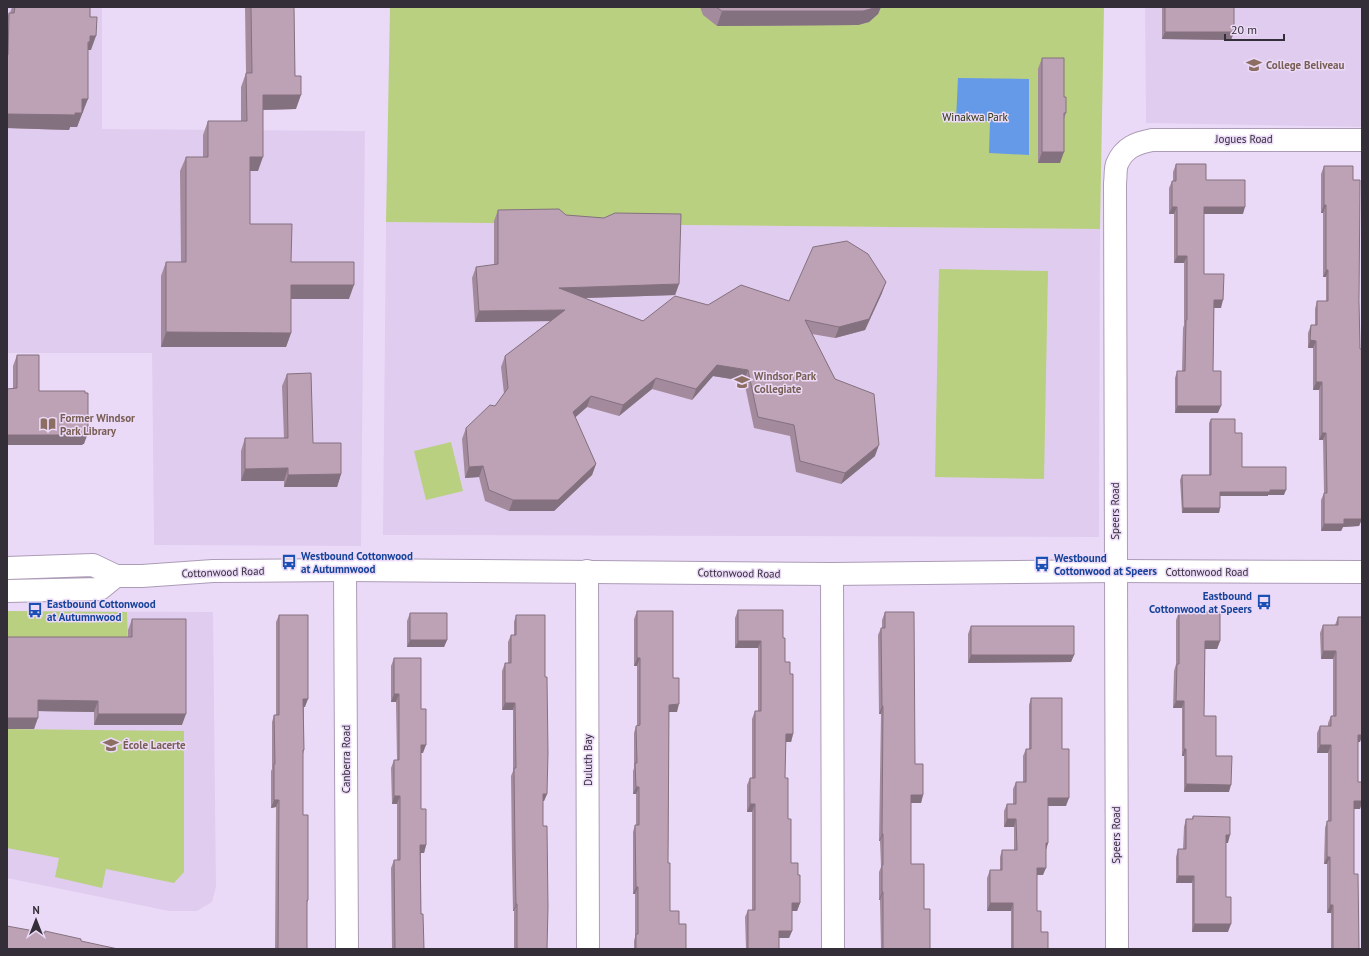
<svg xmlns="http://www.w3.org/2000/svg" width="1369" height="956" font-family="'PT Sans',sans-serif">
  <rect width="100%" height="100%" fill="#ebdaf7"/>
  <path fill="#e0ccef" d="M7,7H102V129L365,131L361,546L154,545L152,353H7Z
    M1145,7H1362V127L1146,123Z
    M386,222L1100,229L1099,537L383,535Z
    M7,611L213,612L216,887L212,902L197,911H169L7,878Z"/>
  <path fill="#b8d080" d="M390,7H1104L1100,229L386,222Z
    M939,269L1048,271L1044,479L935,477Z
    M451,442L463,491L426,500L414,451Z
    M7,611L127,612L128,648H7Z
    M7,729L184,731V872L174,883L106,869L102,888L55,877L59,858L7,848Z"/>
  <path fill="#659ae8" d="M958,78L1029,79V155L989,153L990,121L956,120Z"/>
  <g fill="none" stroke-linecap="round" stroke-linejoin="round">
    <defs>
      <path id="street" d="M345,570L347,949
        M587,571L588,949
        M832,574L833,949
        M1117,949L1115,183C1116,177 1115,169 1117,164C1124,147 1137,143 1152,140H1362"/>
      <path id="secondary" d="M7,568L93,565L116,576H142L213,571L345,570L832,574L1115,571L1362,572
        M7,591L100,589L116,576"/>
    </defs>
    <use href="#street" stroke="#ac9cb7" stroke-width="24"/>
    <use href="#secondary" stroke="#ac9cb7" stroke-width="24"/>
    <use href="#street" stroke="#fff" stroke-width="22"/>
    <use href="#secondary" stroke="#fff" stroke-width="22"/>
  </g>
  <path fill="#a38b9d" d="M12,7H90L91,50H88L83,113H82L77,127H70L69,130L7,128V18L9,13H10Z
    M245,7H294L295,76L296,109L263,110L258,171H250V224L291,262L349,299H291V333L286,347H161V276L166,262H181L180,171L186,157H203V135L208,121H241V87L246,73Z
    M700,7H881L878,14L869,22L858,25L717,26L703,15Z
    M1162,7H1234V32L1231,40L1162,39Z
    M1042,58L1064,97L1066,113L1064,119L1060,163H1038V69Z
    M1176,164L1206,180L1243,214H1204V274L1221,308H1214L1213,371L1218,413H1175V378L1177,371H1182L1183,328L1184,325V263H1174V214H1169V188L1172,181H1173V172Z
    M1324,166L1353,180L1359,301L1362,519L1359,526L1343,527L1341,531H1321V500L1324,493L1323,440H1319V390H1313V348H1308V333L1311,325H1315V309L1317,301H1326V277H1323V213H1321V174Z
    M498,210L566,215L679,284L675,295L585,298L643,321L708,305L789,301L882,293L865,330L835,338L812,334L875,456L841,484L796,472L790,436L754,428L744,381L713,376L692,400L652,389L619,416L587,407L575,417L596,464L592,475L554,511H509L485,501L479,477L465,478L462,439L466,428L495,406L504,394L501,367L505,356L550,321L475,322L472,278L476,267L494,265V221Z
    M17,355L39,391L84,444H83L82,445H7L13,389V366Z
    M287,374L313,443L341,474L337,487H284V481H241V451L245,438H284L282,386Z
    M1211,419L1235,433L1242,467L1284,495H1268V496H1220V508L1219,513H1182L1180,480L1182,475H1209V423Z
    M738,610L783,638L785,662L790,674L793,734L791,742H785V778L791,863L798,875L800,903L797,911H792V931L789,938H779V949H746L745,917L748,910H752V812H747V785L750,778H752V719L755,711H758V648H735V618Z
    M637,611L673,678L677,712H669L668,863L670,911L679,924L686,949H634V941L635,937V894H633V832L635,825H636V794H633V771L634,768V733L636,726H637V666H634V619Z
    M885,612L915,764L923,795L921,803H911V864L924,909L930,949H881L880,900H879V872L881,867L880,841H879L881,714H879L878,635L881,628H882V620Z
    M1179,612L1220,641L1217,649H1205L1204,716L1216,756L1229,792H1184V756H1182V708H1173L1174,671L1176,664V620Z
    M410,613L447,640L444,647H407V621Z
    M279,615L305,707H304V750L303,754V815L308,900L307,903V949H275L276,807L271,808V771L272,769V722L274,715H276V622Z
    M516,615L545,677L547,794L544,801H543V826L547,949H514V911H513L512,859L511,776L513,771V710H502V671L505,663H508V642L511,635H514V622Z
    M1338,617L1360,742H1358V782H1362V803L1360,809H1354V874L1359,949H1331V913H1327V864H1324L1325,828L1327,821H1328V753H1317V733L1320,726H1328V723L1331,716H1333V659H1321L1320,633L1323,625H1335Z
    M132,619L182,725H94V712L38,711L34,729H7L128,637V630Z
    M971,626L1074,655L1071,662L968,663V634Z
    M394,658L421,709L423,753H421V809L426,845L424,853H421V914L424,949H392L391,868L394,860H397V804H392L391,768L394,760H397L396,702H391V666Z
    M1031,698L1062,749L1066,806H1048V843L1046,849L1043,875H1037V911L1041,932L1048,949H1011V911H987V878L990,870H1000V857L1002,850H1014V827H1004V811L1007,804H1013V789L1016,782H1023V756L1026,749H1029V705Z
    M1193,816L1228,843H1226V897L1228,932H1192V883H1176V857L1178,849H1183L1184,827L1186,819H1192Z"/>
  <path fill="#84717f" d="M881,7L878,14L869,22L858,25L717,26L722,11Z
    M1165,32H1234L1231,40L1162,39Z
    M90,36H96L91,50H87Z
    M263,95H301L296,109L258,110Z
    M82,99H88L77,127H70L69,130L7,128V114Z
    M1042,152H1064L1060,163H1038Z
    M250,157H263L258,171H245Z
    M1324,205H1326L1323,213H1321Z
    M1172,207H1177L1174,214H1169Z
    M1204,207H1245L1243,214H1202Z
    M1177,256H1187L1184,263H1174Z
    M1326,270H1328L1326,277H1323Z
    M886,282L882,293L865,330L835,338L839,327Z
    M679,284L675,295L555,299L559,288Z
    M291,285H354L349,299H286Z
    M1214,300H1223L1221,308H1211Z
    M565,310L561,321L475,322L479,311Z
    M166,332L291,333L286,347H161Z
    M1310,340L1316,341L1313,348H1308Z
    M717,365L748,370L744,381L713,376L692,400L696,389Z
    M656,378L652,389L619,416L623,405Z
    M1316,382H1322L1319,390H1313Z
    M591,396L587,407L569,423L573,412Z
    M1177,406H1221L1218,413H1175Z
    M88,433L84,444H83L82,445H7V435Z
    M1322,433H1326L1323,440H1319Z
    M879,445L875,456L841,484L845,473Z
    M596,464L592,475L554,511H509L513,500Z
    M483,466L479,477L465,478L469,467Z
    M288,468L284,481H241L245,469Z
    M341,474L337,487H284L288,475Z
    M1270,490H1286L1284,495H1268V496H1219L1220,492Z
    M1183,508H1220L1219,513H1182Z
    M1344,519H1362L1359,526L1343,527L1341,531H1321L1324,524Z
    M410,640H447L444,647H407Z
    M738,641H761L758,648H735Z
    M1205,641H1220L1217,649H1202Z
    M1323,651H1336L1333,659H1321Z
    M971,655H1074L1071,662L968,663Z
    M637,658H640L637,666H634Z
    M394,694H399L396,702H391Z
    M303,699H308L305,707H301Z
    M38,700L98,701L94,712L34,711Z
    M1176,701H1184L1182,708H1173Z
    M505,703H515L513,710H502Z
    M679,704L677,712H666L669,705Z
    M882,706H883L881,714H879Z
    M98,714H186L182,725H94Z
    M7,718H38L34,729H7Z
    M786,734H793L791,742H783Z
    M1358,735H1362V737L1360,742H1356Z
    M421,745H426L423,753H418Z
    M1320,745H1331L1328,753H1317Z
    M1184,749H1186L1184,756H1182Z
    M1186,784L1231,785L1229,792H1184Z
    M636,787H639L636,794H633Z
    M543,794H547L544,801H540Z
    M911,795H923L921,803H908Z
    M394,796H400L397,804H392Z
    M1048,798H1069L1066,806H1046Z
    M274,800H279L276,807L271,808Z
    M1354,801H1362L1360,809H1351Z
    M750,804H755L752,812H747Z
    M1007,819H1016L1014,827H1004Z
    M882,834H883L880,841H879Z
    M1226,835H1230L1228,843H1223Z
    M1046,843H1048L1046,850Z
    M420,845H426L424,853H418Z
    M1327,857H1330L1327,864H1324Z
    M1037,868H1046L1043,875H1034Z
    M1178,876H1194L1192,883H1176Z
    M636,887H638L635,894H633Z
    M882,892H883L880,900H879Z
    M792,903H800L797,911H790Z
    M990,903H1013L1011,911H987Z
    M516,904H517L514,911H513Z
    M1330,905H1333L1331,913H1327Z
    M1194,924H1231L1228,932H1192Z
    M779,931H792L789,938H777Z"/>
  <path fill="#bda2b6" stroke="#84717f" d="M15,7H90V17H97L96,36H90V42H88V99H82V113H75V115L7,114V55H8L9,13H14Z
    M251,7H294L295,76H301V95H263V157H250V224H292L291,262H354V285H291V333L166,332V262H186V157H208V121H247L246,73H252Z
    M716,7H875L874,8L863,11H722Z
    M1165,7H1234V32H1165Z
    M1042,58H1064V97H1066V113H1064V152H1042Z
    M1176,164H1206V180H1245V207H1204V274H1224L1223,300H1214L1213,371H1221V406H1177V371H1185L1186,320H1187V256H1177V207H1172V181H1176Z
    M1324,166H1353V180H1360L1359,301L1360,349H1362V519H1344V524H1324V493H1327L1326,433H1322V382H1316V341L1310,340L1311,325H1317V301H1328V270H1326V205H1324Z
    M559,209L566,215L604,218L615,213L681,214L679,284L559,288L643,321L675,296L708,305L741,285L789,301L813,247L847,241L868,254L886,282L869,319L839,327L805,320L835,379L874,394L879,445L845,473L800,461L794,425L758,417L748,370L717,365L696,389L656,378L623,405L591,396L573,412L596,464L558,500H513L489,490L483,466L469,467L466,428L490,405L495,406L508,388L505,356L565,310L479,311L476,267L498,264V210Z
    M17,355H39V391H85V393H88V433H86V435H7V389L17,388Z
    M311,373L313,443H341V474L288,475V468L245,469V438H288L287,374Z
    M1211,419H1235V433H1242V467H1286V490H1270V492H1220V508H1183L1182,475H1211Z
    M738,610H783V638H785V662H790V674H793V734H786L785,778H788V819H791V863H798V875H800V903H792V931H779V949H748V910H755V804H750V778H755V711H761V641H738Z
    M637,611H673V678H679V704L669,705L668,863H670V911H679V924H686V949H636V934H638V887H636L635,825H639V787H636L635,763H637L636,726L640,725V658H637Z
    M885,612H914L915,764H923V795H911V864H924V909H930V949H883V892H882V865H883V834H882L883,706H882L881,628H885Z
    M1179,612H1220V641H1205L1204,716H1216V756H1232L1231,785L1186,784V749H1184V701H1176L1177,664H1179Z
    M410,613H447V640H410Z
    M279,615H308V699H303L304,750H303V815H308V900H307V949H278L279,800H274V764H275L274,715H279Z
    M516,615H545V677H547L548,753L547,794H543V826H547L548,907L547,949H517V904H516L515,852L514,768H516L515,703H505V663H511V635H516Z
    M1338,617H1362V735H1358V782H1362V801H1354V874H1358L1359,949H1333V905H1330V857H1327V821H1331V745H1320V726H1331V716H1336V651H1323V625H1338Z
    M132,619H186V714H98V701L38,700V718H7V637H132Z
    M971,626H1074V655H971Z
    M394,658H421V709H426V745H421V809H426V845H420L421,914H423L424,949H395L394,860H400V796H394V760H399V694H394Z
    M1031,698H1062V749H1069V798H1048V843H1046V868H1037V911H1041V932H1048V949H1013V903H990V870H1002V850H1017L1016,819H1007V804H1016V782H1026V749H1031Z
    M1193,816L1230,817V835H1226V897H1231V924H1194V876H1178V849H1186V819H1193Z
    M7,926L45,933V931L81,939V941L118,949H7Z"/>
  <defs>
    <symbol id="school-bare" viewBox="-9 -9 18 18"><path d="M0-5L7-2L0 1L-7-2ZM-4 1L0 2.5L4 1V4Q0 6-4 4Z" fill="#8d6e63" stroke="#ebdaf7" stroke-width="2.5" paint-order="stroke"/></symbol>
    <symbol id="library-bare" viewBox="-9 -9 18 18"><path d="M-6-4Q-3-5.5-.7-3.5V5Q-3 3-6 4ZM6-4Q3-5.5 .7-3.5V5Q3 3 6 4Z" fill="#8d6e63" stroke="#ebdaf7" stroke-width="2.5" paint-order="stroke"/></symbol>
    <symbol id="bus-bare" viewBox="-9 -9 18 18"><path d="M-5-6H5V4H4V6H2V4H-2V6H-4V4H-5ZM-3.5-4V0h7V-4ZM-3.5 1.2v1.5H-2V1.2ZM2 1.2v1.5H3.5V1.2Z" fill="#1a4fb4" stroke="#ebdaf7" stroke-width="2.5" paint-order="stroke"/></symbol>
  </defs>
  <g fill-rule="evenodd">
    <use href="#school-bare" x="1243" y="54" width="22" height="22"/>
    <use href="#school-bare" x="731" y="371" width="22" height="22"/>
    <use href="#library-bare" x="37" y="413" width="22" height="22"/>
    <use href="#bus-bare" x="278" y="551" width="22" height="22"/>
    <use href="#bus-bare" x="1031" y="553" width="22" height="22"/>
    <use href="#bus-bare" x="1253" y="591" width="22" height="22"/>
    <use href="#bus-bare" x="24" y="599" width="22" height="22"/>
    <use href="#school-bare" x="100" y="734" width="22" height="22"/>
  </g>
  <g text-anchor="middle" dominant-baseline="central" stroke-width="3" stroke-linejoin="round" paint-order="stroke">
    <g font-size="11" font-weight="bold" fill="#785e54" stroke="#ebdaf7" text-anchor="start">
      <text x="1266" y="65">College Beliveau</text>
      <text x="754" y="376">Windsor Park<tspan x="754" dy="13">Collegiate</tspan></text>
      <text x="60" y="418">Former Windsor<tspan x="60" dy="13">Park Library</tspan></text>
      <text x="123" y="745">École Lacerte</text>
    </g>
    <g font-size="11" fill="#273107" stroke="#ebdaf7">
      <text x="975" y="117">Winakwa Park</text>
    </g>
    <g font-size="11" fill="#342e39" stroke="#ebdaf7">
      <text x="1244" y="139">Jogues Road</text>
      <text transform="translate(1115 511) rotate(-90)">Speers Road</text>
      <text transform="translate(223 572) rotate(-2)">Cottonwood Road</text>
      <text x="1207" y="572">Cottonwood Road</text>
      <text transform="translate(739 573) rotate(1)">Cottonwood Road</text>
      <text transform="translate(346 759) rotate(-90)">Canberra Road</text>
      <text transform="translate(588 760) rotate(-90)">Duluth Bay</text>
      <text transform="translate(1116 835) rotate(-90)">Speers Road</text>
    </g>
    <g font-size="11" font-weight="bold" fill="#164399" stroke="#ebdaf7" text-anchor="start">
      <text x="301" y="556">Westbound Cottonwood<tspan x="301" dy="13">at Autumnwood</tspan></text>
      <text x="1054" y="558">Westbound<tspan x="1054" dy="13">Cottonwood at Speers</tspan></text>
      <text x="1252" y="596" text-anchor="end">Eastbound<tspan x="1252" dy="13">Cottonwood at Speers</tspan></text>
      <text x="47" y="604">Eastbound Cottonwood<tspan x="47" dy="13">at Autumnwood</tspan></text>
    </g>
  </g>
  <rect width="1369" height="956" fill="none" stroke="#342e39" stroke-width="16"/>
  <g transform="translate(36 920)" stroke="#ebdaf7" stroke-width="3" paint-order="stroke">
  <path d="M0-3L7 15L0 10L-7 15Z" fill="#342e39"/>
  <text y="-6" font-size="11" font-weight="bold" text-anchor="middle" fill="#342e39">N</text>
  </g>
  <path d="M1225 34v6h59v-6" fill="none" stroke="#342e39" stroke-width="2"/>
  <text x="1231" y="34" font-size="12" fill="#342e39" stroke="#ebdaf7" stroke-width="3" paint-order="stroke">20 m</text>
</svg>
